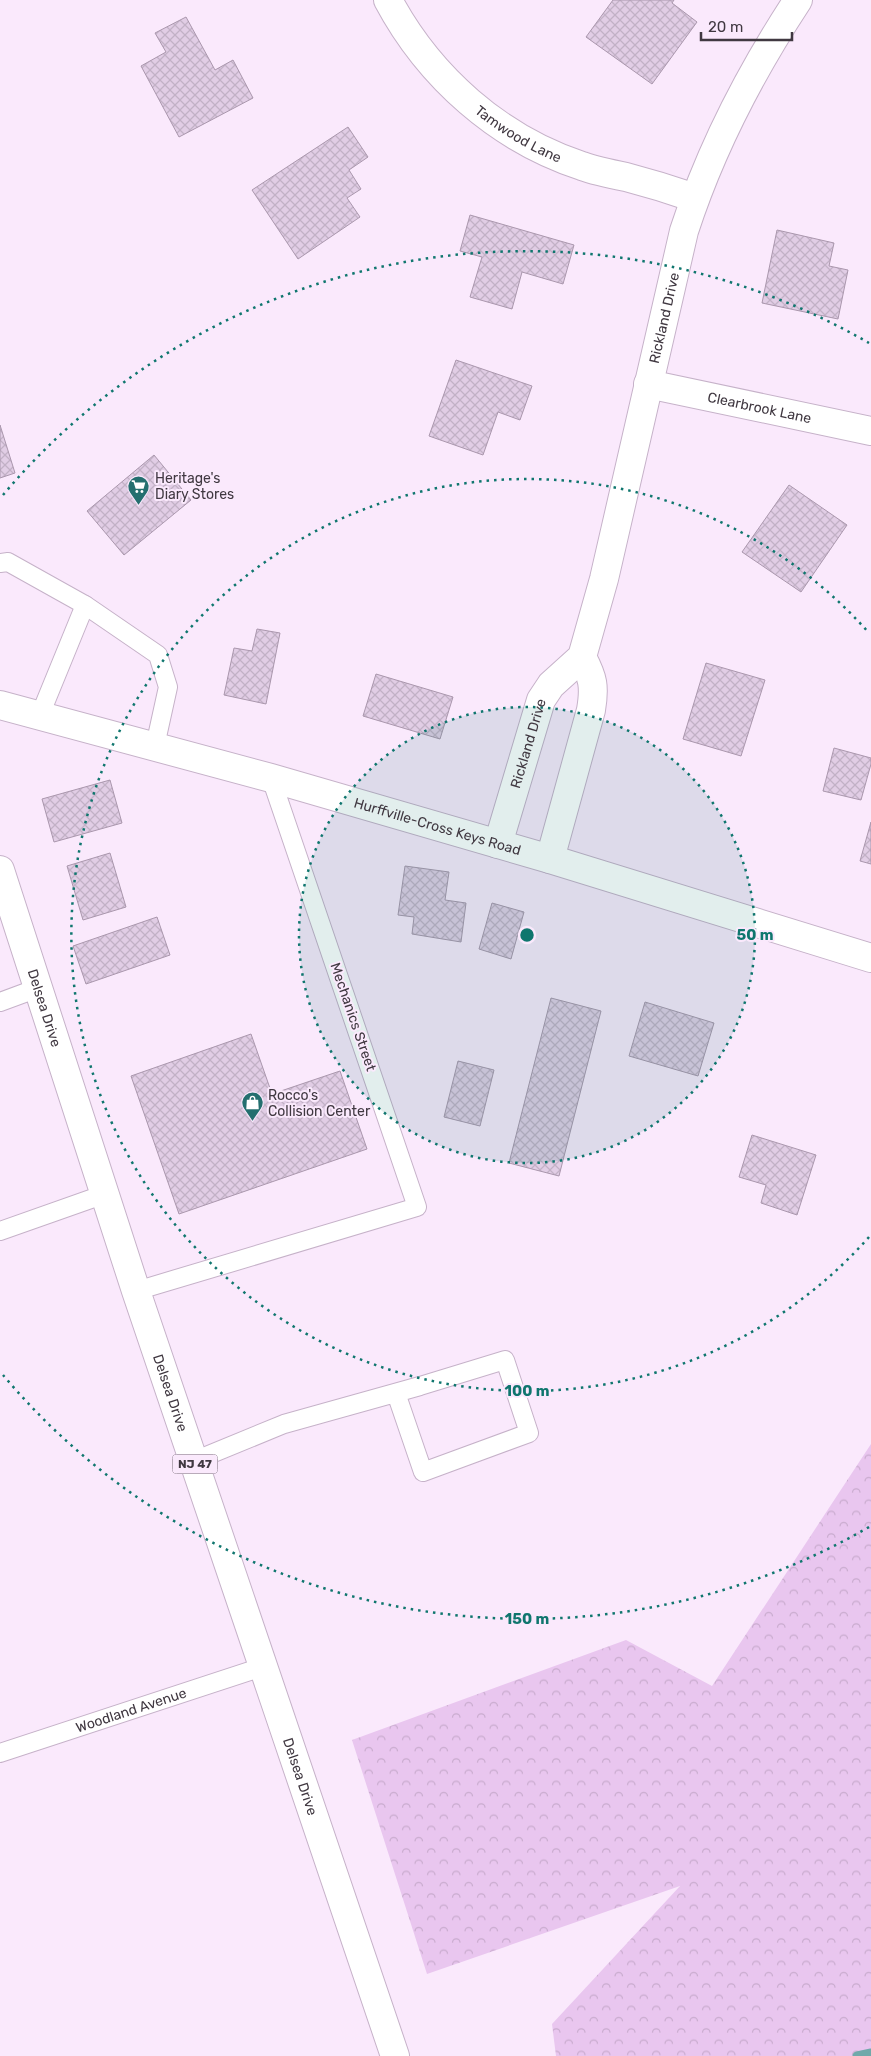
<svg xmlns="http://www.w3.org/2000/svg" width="871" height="2056" font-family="Rubik,sans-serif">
  <defs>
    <pattern id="forest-crowns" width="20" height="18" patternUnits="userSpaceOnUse" patternTransform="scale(1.25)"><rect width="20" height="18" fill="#e9c6ef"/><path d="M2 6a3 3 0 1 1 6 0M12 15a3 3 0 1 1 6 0" fill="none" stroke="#c9abce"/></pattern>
    <pattern id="building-cross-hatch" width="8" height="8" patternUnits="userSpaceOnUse" patternTransform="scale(1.25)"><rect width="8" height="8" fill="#e1cde5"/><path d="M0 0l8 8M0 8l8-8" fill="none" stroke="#c2b1c6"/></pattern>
  </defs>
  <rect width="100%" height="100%" fill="#fae9fc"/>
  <path fill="url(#forest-crowns)" d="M871,1444V2056H556L552,2024L680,1886L427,1974L352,1740L626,1640L712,1686Z"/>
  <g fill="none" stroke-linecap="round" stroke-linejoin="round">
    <path stroke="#70a9aa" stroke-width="9" d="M857,2056L871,2053"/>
  </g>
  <path fill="url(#building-cross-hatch)" stroke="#aa97ad" d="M613,0H674L672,3L697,22L652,84L586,37Z
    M186,17L215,70L233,60L253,98L179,137L141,66L166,52L155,33Z
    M348,127L368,157L349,170L361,189L347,198L360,217L298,259L252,190Z
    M470,215L574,245L563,284L522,272L512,309L470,297L482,257L460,251Z
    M777,230L834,243L829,266L848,270L838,319L762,303Z
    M456,360L532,386L520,420L498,412L483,455L429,436Z
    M0,425L15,473L0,478Z
    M154,455L191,500L124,555L87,511Z
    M789,485L847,525L801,592L742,552Z
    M257,629L280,633L266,704L224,695L234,648L252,651Z
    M706,663L765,680L741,756L683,739Z
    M376,674L453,697L440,739L363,716Z
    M834,748L871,758V764L861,800L823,791Z
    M110,780L122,823L54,842L42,799Z
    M871,822V864L860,861Z
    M110,853L126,907L83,920L67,866Z
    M405,866L449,872L445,900L466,903L461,942L412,934L414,917L398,915Z
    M492,903L524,912L511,959L479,949Z
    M157,917L170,955L86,984L73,946Z
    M551,998L601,1011L559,1176L509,1163Z
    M645,1002L714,1023L698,1076L629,1056Z
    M251,1034L272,1094L340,1071L367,1149L179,1214L131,1076Z
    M458,1061L494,1070L480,1126L444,1117Z
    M752,1135L816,1155L797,1215L761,1203L766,1185L739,1177Z"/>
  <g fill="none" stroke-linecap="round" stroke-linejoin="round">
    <defs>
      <g id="service">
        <path d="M0,563L8,562L85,605L158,655L168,687L155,746"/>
        <path d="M40,715L85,605"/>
        <path d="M0,1002L38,988"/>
        <path d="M0,1231L105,1194"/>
        <path d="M136,1291L417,1207L271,778"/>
        <path d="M194,1461L284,1424L420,1386L505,1360L529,1433L423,1472L396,1393"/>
        <path id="s1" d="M0,1753L262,1667"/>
      </g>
      <g id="minor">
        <path id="s2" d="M388,0C429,77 499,139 582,166C596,171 611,174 626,177C649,183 672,190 695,198"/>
        <path id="s3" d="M648,384L871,431"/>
        <path id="s4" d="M498,844L541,700L551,685L582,657L604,579L684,231C711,148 750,73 798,0"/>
        <path d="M550,859L591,710C595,686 593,678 582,657"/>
      </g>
      <g id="secondary">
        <path id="s5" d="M0,705L271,778L550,859L871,958"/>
      </g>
      <g id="primary">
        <path id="s6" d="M0,870L136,1291L395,2056"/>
      </g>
    </defs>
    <use href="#service" stroke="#c6b2c9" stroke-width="20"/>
    <use href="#minor" stroke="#c6b2c9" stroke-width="30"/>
    <use href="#secondary" stroke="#c6b2c9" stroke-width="30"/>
    <use href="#primary" stroke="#c6b2c9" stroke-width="30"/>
    <use href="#service" stroke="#fff" stroke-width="18"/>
    <use href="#minor" stroke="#fff" stroke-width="28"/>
    <use href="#secondary" stroke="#fff" stroke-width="28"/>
    <use href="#primary" stroke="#fff" stroke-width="28"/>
  </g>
  <circle cx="527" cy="935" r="228" fill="#0f766e" fill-opacity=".12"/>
  <g fill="none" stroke="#0f766e" stroke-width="2.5" stroke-dasharray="2.5 5">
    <circle cx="527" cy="935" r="228"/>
    <path d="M869 1237A456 456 0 1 1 869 633"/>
    <path d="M869 1527A684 684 0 0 1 3 1375M3 495A684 684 0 0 1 869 343"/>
  </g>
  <defs>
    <symbol id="supermarket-pin" viewBox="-11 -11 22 30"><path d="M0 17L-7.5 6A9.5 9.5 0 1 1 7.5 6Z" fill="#246f6f" stroke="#fae9fc"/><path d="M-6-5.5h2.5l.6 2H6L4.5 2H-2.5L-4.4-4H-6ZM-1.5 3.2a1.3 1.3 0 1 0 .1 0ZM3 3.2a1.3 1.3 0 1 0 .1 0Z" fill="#fff"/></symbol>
    <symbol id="shop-pin" viewBox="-11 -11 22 30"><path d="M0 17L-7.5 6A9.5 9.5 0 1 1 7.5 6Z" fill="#246f6f" stroke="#fae9fc"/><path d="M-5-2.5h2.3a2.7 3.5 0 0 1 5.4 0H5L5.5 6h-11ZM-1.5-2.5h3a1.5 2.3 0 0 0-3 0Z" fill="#fff"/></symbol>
  </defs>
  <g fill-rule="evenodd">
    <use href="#supermarket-pin" x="126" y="474" width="25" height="34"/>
    <use href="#shop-pin" x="240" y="1090" width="25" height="34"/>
  </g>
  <g text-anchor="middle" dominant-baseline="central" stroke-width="4" stroke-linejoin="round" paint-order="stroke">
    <rect fill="#fae9fc" stroke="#786d79" stroke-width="1" x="172.5" y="1454.5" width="45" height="19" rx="4"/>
    <g font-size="12" font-weight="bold" fill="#403841">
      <text x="195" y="1464">NJ 47</text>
    </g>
    <g font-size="14" fill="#403841" stroke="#fae9fc">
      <text stroke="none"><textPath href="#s2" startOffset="190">Tamwood Lane</textPath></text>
      <text stroke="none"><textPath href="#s4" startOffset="559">Rickland Drive</textPath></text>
      <text stroke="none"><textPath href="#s3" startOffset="114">Clearbrook Lane</textPath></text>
      <text stroke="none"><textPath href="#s4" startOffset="105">Rickland Drive</textPath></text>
      <text stroke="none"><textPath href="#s5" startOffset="454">Hurffville-Cross Keys Road</textPath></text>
      <text stroke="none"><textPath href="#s6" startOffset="145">Delsea Drive</textPath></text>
      <text transform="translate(353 1017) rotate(71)">Mechanics Street</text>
      <text stroke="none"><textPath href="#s6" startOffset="550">Delsea Drive</textPath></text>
      <text stroke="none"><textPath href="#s1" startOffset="138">Woodland Avenue</textPath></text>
      <text stroke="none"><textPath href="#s6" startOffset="955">Delsea Drive</textPath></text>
    </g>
    <g font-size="14" fill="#403841" stroke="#fae9fc" text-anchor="start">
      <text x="155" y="478">Heritage's<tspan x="155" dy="16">Diary Stores</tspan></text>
      <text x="268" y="1095">Rocco's<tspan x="268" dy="16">Collision Center</tspan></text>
    </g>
  </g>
  <circle cx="527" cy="935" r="8" fill="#0f766e" stroke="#fae9fc" stroke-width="2.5"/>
  <g font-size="15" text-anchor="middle" font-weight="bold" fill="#0f766e" stroke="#fae9fc" stroke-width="4" stroke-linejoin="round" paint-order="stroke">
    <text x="755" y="940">50 m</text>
    <text x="527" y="1396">100 m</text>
    <text x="527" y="1624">150 m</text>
  </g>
  <path d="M701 32v8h91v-8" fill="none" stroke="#403841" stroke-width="2.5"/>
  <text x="708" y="32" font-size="15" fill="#403841" stroke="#fae9fc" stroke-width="4" paint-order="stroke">20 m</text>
</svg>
